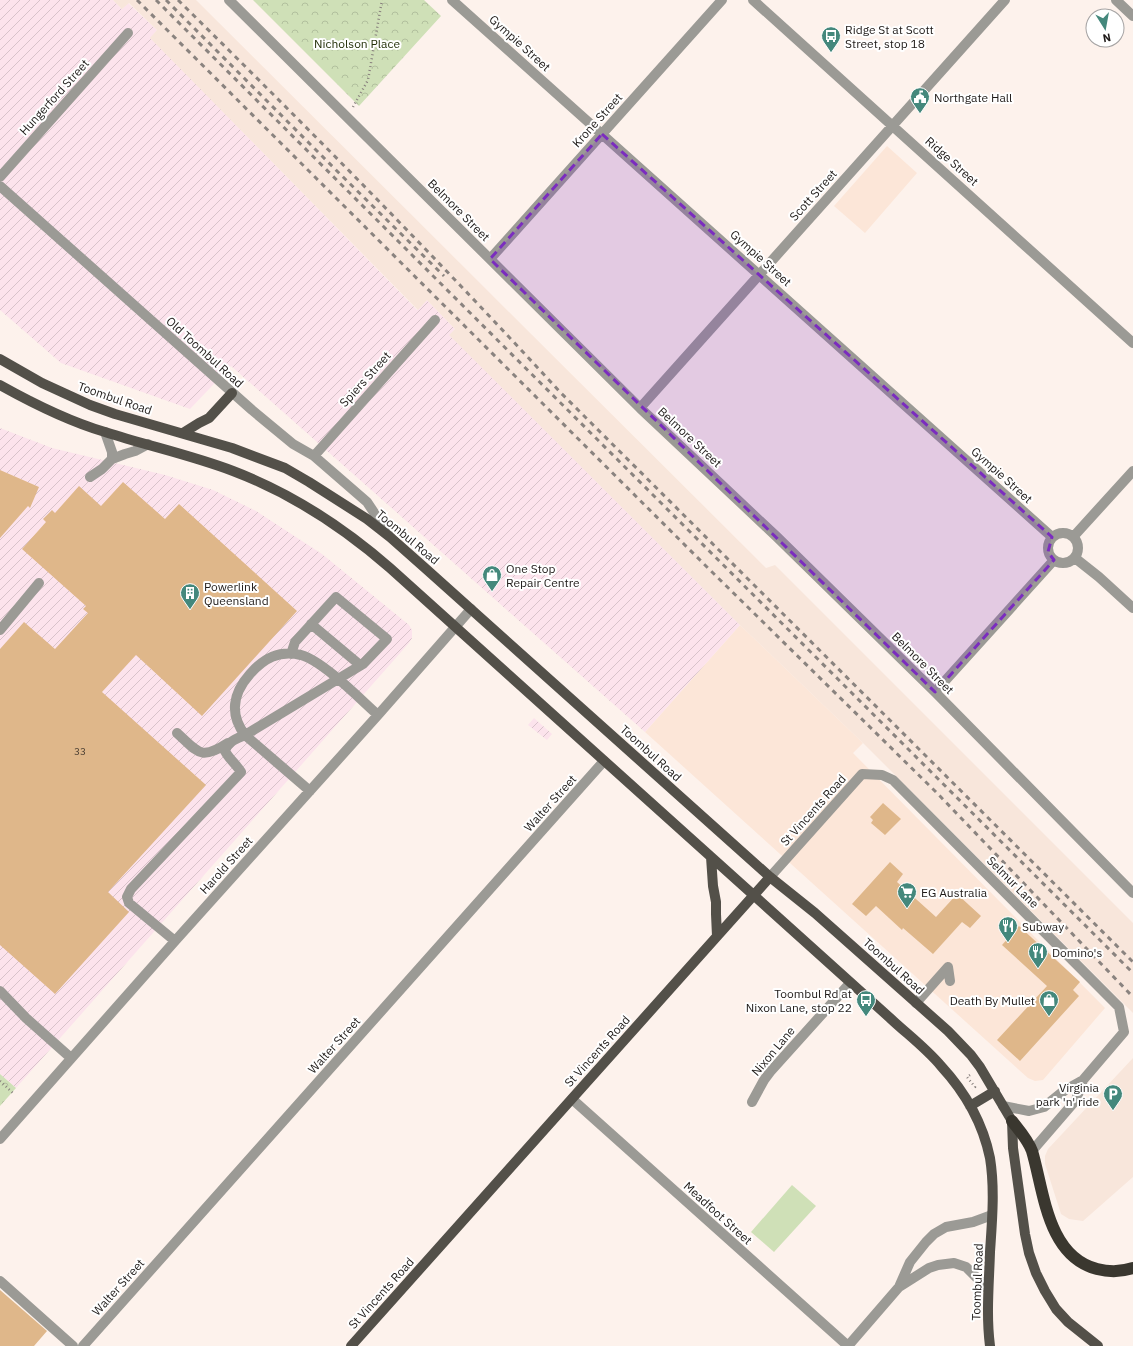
<svg xmlns="http://www.w3.org/2000/svg" width="1133" height="1346" font-family="'IBM Plex Sans',sans-serif">
  <defs>
    <pattern id="industrial-furrows" width="10" height="10" patternUnits="userSpaceOnUse"><rect width="10" height="10" fill="#fce3ec"/><path d="M-1 1l2-2M0 10L10 0M9 11l2-2" fill="none" stroke="#d8c2ca"/></pattern>
    <pattern id="park-crowns" width="20" height="18" patternUnits="userSpaceOnUse"><rect width="20" height="18" fill="#cfe0b7"/><path d="M2 6a3 3 0 1 1 6 0M12 15a3 3 0 1 1 6 0" fill="none" stroke="#b1c09d"/></pattern>
  </defs>
  <rect width="100%" height="100%" fill="#fdf2ec"/>
  <path fill="#fce6d8" d="M887,146L917,173L865,233L834,206Z
    M740,625L863,743L853,753L1105,1008L1043,1080L1035,1081L1028,1078L645,732Z"/>
  <path fill="url(#industrial-furrows)" d="M0,0H113L122,9L128,3L157,30L151,38L417,310L427,300L455,329L450,335L740,625L645,732L231,366L190,409L61,363L0,310Z
    M0,428L52,448L165,475L213,490L256,511L322,554L409,625L412,630V638L409,643L16,1088L0,1074Z
    M534,718L552,734L547,740L528,725Z"/>
  <path fill="#f8e6db" d="M113,0H196L766,568L775,565L1133,923V1013L863,743L740,625L449,335L455,329L427,300L418,310L150,38L157,30L129,3L122,9Z
    M1133,1058V1177L1083,1221L1069,1219L1061,1214L1045,1164V1156L1048,1149Z"/>
  <path fill="url(#park-crowns)" d="M253,0H424L441,16L359,106Z
    M0,1074L16,1088L0,1106Z"/>
  <path fill="#cfe0b7" d="M792,1185L816,1206L774,1252L751,1232Z"/>
  <path fill="#dfb78a" d="M0,470L39,487L30,508L28,506L0,538Z
    M123,482L165,519L179,504L297,611L202,716L136,655L102,692L206,785L108,892L129,912L55,994L0,945V649L24,622L55,649L88,613L83,609L86,606L22,549L46,522L43,519L52,510L55,513L79,486L101,506Z
    M883,803L901,819L885,835L871,823L873,820L870,817Z
    M890,862L903,874L897,882L936,917L957,894L981,916L970,928L962,922L933,954L903,928L902,930L876,906L866,916L852,904Z
    M1019,926L1080,982L1073,990L1079,996L1020,1061L997,1040L1047,986L1002,945Z
    M0,1290L47,1331L34,1346H0Z"/>
  <g fill="none" stroke-linecap="round" stroke-linejoin="round">
    <path stroke="#88817d" stroke-width="2.5" stroke-dasharray="1 3" stroke-linecap="butt" d="M353,107L368,80L382,0
      M970,1075L967,1077L975,1087L972,1089
      M0,1081L14,1094"/>
    <path stroke="#9b9a95" stroke-width="10" d="M229,0L640,408L777,537L935,692L1133,893
      M452,0L1052,537
      M753,0L1133,343
      M1116,0L1133,16
      M0,177L128,33
      M0,186L252,410L293,444L314,456L367,502L389,535
      M490,259L722,0
      M640,408L1005,0
      M105,432L112,452V459
      M314,456L435,320
      M90,477L102,469L112,459L125,454L135,451L148,444
      M1048 548a15 15 0 1 1 30 0a15 15 0 1 1-30 0Z
      M1074,536L1133,471
      M1075,558L1099,577L1133,608
      M311,624L360,665
      M0,630L39,583
      M935,692L1054,560
      M177,733C198,752 200,761 228,743
      M310,791L245,735C229,714 233,693 250,674C264,658 279,650 301,655C323,661 360,699 378,715
      M770,877L862,774L882,775L893,780L1119,1007L1124,1032L1083,1080L1065,1090L1044,1107L1029,1111L1003,1106
      M175,941L129,903L127,897L131,889L241,772C236,764 229,759 225,751C228,741 236,739 245,735L363,664L387,639L336,597L295,642L291,654
      M948,967L950,981
      M0,991L26,1018L71,1058
      M916,1003L948,967
      M572,1099L848,1346
      M752,1102L764,1080L770,1072L850,983
      M0,1139L175,941L378,715L471,609
      M1032,1151L1076,1100L1083,1080
      M0,1281L73,1346
      M899,1287L929,1268L938,1265L954,1263L966,1267L988,1289
      M83,1346L604,761
      M848,1346L899,1287L910,1262L926,1242L934,1234L946,1227L973,1222L992,1215"/>
    <path stroke="#535049" stroke-width="10" d="M0,359L42,383L90,405L115,414L232,448L285,468L309,482L367,519L390,537L425,568L770,877L815,913L948,1031L971,1055L980,1067L1012,1121L1013,1148L1025,1234L1029,1253L1036,1273L1045,1291L1056,1309L1068,1322L1098,1346
      M0,385C34,404 68,421 105,432C148,446 191,455 233,471C291,493 343,527 390,568L890,1018C907,1034 926,1048 941,1066C965,1092 983,1124 990,1158C995,1189 992,1222 990,1252C989,1284 986,1315 990,1346
      M183,433L199,423L209,418L232,393
      M711,857L713,886L716,902V914L717,936
      M970,1106L995,1091
      M351,1346L770,877"/>
    <path stroke="#3a372f" stroke-width="12" d="M1012,1121C1019,1130 1028,1140 1032,1151C1044,1191 1047,1256 1097,1269C1109,1272 1121,1272 1133,1268"/>
    <path stroke="#8a837f" stroke-width="3" stroke-dasharray="5 5" stroke-linecap="butt" d="M137,0L709,569L937,793L1133,997
      M156,0L1133,973
      M166,0L337,171L444,276
      M178,0C308,128 437,258 560,392L1133,962"/>
  </g>
  <path fill="#7b2cbf" fill-opacity="0.2" stroke="#7b2cbf" stroke-width="3" stroke-dasharray="8 5" stroke-linejoin="round" d="M602,134L1052,537L1048,552L1054,560L935,692L490,259Z"/>
  <defs>
    <symbol id="bus-pin" viewBox="-11 -11 22 30"><path d="M0 17L-7.5 6A9.5 9.5 0 1 1 7.5 6Z" fill="#44887c" stroke="#fff"/><path d="M-5-6H5V4H4V6H2V4H-2V6H-4V4H-5ZM-3.5-4V0h7V-4ZM-3.5 1.2v1.5H-2V1.2ZM2 1.2v1.5H3.5V1.2Z" fill="#fff"/></symbol>
    <symbol id="civic-pin" viewBox="-11 -11 22 30"><path d="M0 17L-7.5 6A9.5 9.5 0 1 1 7.5 6Z" fill="#44887c" stroke="#fff"/><path d="M-.6-6.5H3V-4.5H.6V-3L4-1V1h2V6H-6V1h2V-1L-.6-3ZM-1.2 2.5V6h2.4V2.5Z" fill="#fff"/></symbol>
    <symbol id="shop-pin" viewBox="-11 -11 22 30"><path d="M0 17L-7.5 6A9.5 9.5 0 1 1 7.5 6Z" fill="#44887c" stroke="#fff"/><path d="M-5-2.5h2.3a2.7 3.5 0 0 1 5.4 0H5L5.5 6h-11ZM-1.5-2.5h3a1.5 2.3 0 0 0-3 0Z" fill="#fff"/></symbol>
    <symbol id="building-pin" viewBox="-11 -11 22 30"><path d="M0 17L-7.5 6A9.5 9.5 0 1 1 7.5 6Z" fill="#44887c" stroke="#fff"/><path d="M-4-6H4V6H1V3H-1V6H-4ZM-2.5-4.3h1.7v1.8h-1.7ZM.8-4.3h1.7v1.8H.8ZM-2.5-1h1.7V.8h-1.7ZM.8-1h1.7V.8H.8Z" fill="#fff"/></symbol>
    <symbol id="supermarket-pin" viewBox="-11 -11 22 30"><path d="M0 17L-7.5 6A9.5 9.5 0 1 1 7.5 6Z" fill="#44887c" stroke="#fff"/><path d="M-6-5.5h2.5l.6 2H6L4.5 2H-2.5L-4.4-4H-6ZM-1.5 3.2a1.3 1.3 0 1 0 .1 0ZM3 3.2a1.3 1.3 0 1 0 .1 0Z" fill="#fff"/></symbol>
    <symbol id="restaurant-pin" viewBox="-11 -11 22 30"><path d="M0 17L-7.5 6A9.5 9.5 0 1 1 7.5 6Z" fill="#44887c" stroke="#fff"/><path d="M-5-6h1v4h1v-4h1v4h1v-4h1v5L-1.5 .5V6h-2V.5L-5-1ZM5-6V6H3V1.5H1.5Q1.5-4 5-6Z" fill="#fff"/></symbol>
    <symbol id="parking-pin" viewBox="-11 -11 22 30"><path d="M0 17L-7.5 6A9.5 9.5 0 1 1 7.5 6Z" fill="#44887c" stroke="#fff"/><path d="M-3.5-5.5H1a3.5 3.5 0 0 1 0 7H-1V5.5H-3.5ZM-1-3.4V-.6H.8a1.4 1.4 0 0 0 0-2.8Z" fill="#fff"/></symbol>
  </defs>
  <g fill-rule="evenodd">
    <use href="#bus-pin" x="820" y="25" width="22" height="30"/>
    <use href="#civic-pin" x="909" y="86" width="22" height="30"/>
    <use href="#shop-pin" x="481" y="564" width="22" height="30"/>
    <use href="#building-pin" x="179" y="582" width="22" height="30"/>
    <use href="#supermarket-pin" x="896" y="881" width="22" height="30"/>
    <use href="#restaurant-pin" x="997" y="915" width="22" height="30"/>
    <use href="#restaurant-pin" x="1027" y="941" width="22" height="30"/>
    <use href="#bus-pin" x="855" y="989" width="22" height="30"/>
    <use href="#shop-pin" x="1038" y="989" width="22" height="30"/>
    <use href="#parking-pin" x="1102" y="1083" width="22" height="30"/>
  </g>
  <g text-anchor="middle" dominant-baseline="central" stroke-width="4" stroke-linejoin="round" paint-order="stroke">
    <g font-size="10" fill="#4e4134">
      <text x="80" y="751">33</text>
    </g>
    <g font-size="12" fill="#1e1a18" stroke="#fff" text-anchor="start">
      <text x="845" y="29">Ridge St at Scott<tspan x="845" dy="14">Street, stop 18</tspan></text>
      <text x="934" y="97">Northgate Hall</text>
      <text x="506" y="568">One Stop<tspan x="506" dy="14">Repair Centre</tspan></text>
      <text x="204" y="586">Powerlink<tspan x="204" dy="14">Queensland</tspan></text>
      <text x="921" y="892">EG Australia</text>
      <text x="1022" y="926">Subway</text>
      <text x="1052" y="952">Domino's</text>
      <text x="852" y="993" text-anchor="end">Toombul Rd at<tspan x="852" dy="14">Nixon Lane, stop 22</tspan></text>
      <text x="1035" y="1000" text-anchor="end">Death By Mullet</text>
      <text x="1099" y="1087" text-anchor="end">Virginia<tspan x="1099" dy="14">park 'n' ride</tspan></text>
    </g>
    <g font-size="12" fill="#233008" stroke="#fff">
      <text x="357" y="43">Nicholson Place</text>
    </g>
    <g font-size="12" fill="#1e1a18" stroke="#fff">
      <text transform="translate(520 43) rotate(42)">Gympie Street</text>
      <text transform="translate(54 97) rotate(-48)">Hungerford Street</text>
      <text transform="translate(597 120) rotate(-48)">Krone Street</text>
      <text transform="translate(952 161) rotate(42)">Ridge Street</text>
      <text transform="translate(813 195) rotate(-48)">Scott Street</text>
      <text transform="translate(459 210) rotate(45)">Belmore Street</text>
      <text transform="translate(761 258) rotate(42)">Gympie Street</text>
      <text transform="translate(205 352) rotate(42)">Old Toombul Road</text>
      <text transform="translate(365 379) rotate(-48)">Spiers Street</text>
      <text transform="translate(115 398) rotate(19)">Toombul Road</text>
      <text transform="translate(690 437) rotate(43)">Belmore Street</text>
      <text transform="translate(1002 475) rotate(42)">Gympie Street</text>
      <text transform="translate(408 537) rotate(40)">Toombul Road</text>
      <text transform="translate(923 663) rotate(45)">Belmore Street</text>
      <text transform="translate(651 753) rotate(42)">Toombul Road</text>
      <text transform="translate(550 803) rotate(-48)">Walter Street</text>
      <text transform="translate(813 810) rotate(-48)">St Vincents Road</text>
      <text transform="translate(226 865) rotate(-48)">Harold Street</text>
      <text transform="translate(1013 882) rotate(45)">Selmur Lane</text>
      <text transform="translate(894 966) rotate(42)">Toombul Road</text>
      <text transform="translate(334 1045) rotate(-48)">Walter Street</text>
      <text transform="translate(597 1051) rotate(-48)">St Vincents Road</text>
      <text transform="translate(773 1051) rotate(-50)">Nixon Lane</text>
      <text transform="translate(718 1213) rotate(42)">Meadfoot Street</text>
      <text transform="translate(977 1282) rotate(-88)">Toombul Road</text>
      <text transform="translate(118 1287) rotate(-48)">Walter Street</text>
      <text transform="translate(381 1293) rotate(-48)">St Vincents Road</text>
    </g>
  </g>
  <g transform="translate(1105 28) rotate(169)"><circle r="19" fill="#ffffff" stroke="#a5a3a3"/>
  <path d="M0-3L7 15L0 10L-7 15Z" fill="#44887c"/>
  <text y="-6" font-size="11" font-weight="bold" text-anchor="middle" fill="#1e1a18">N</text>
  </g>
</svg>
